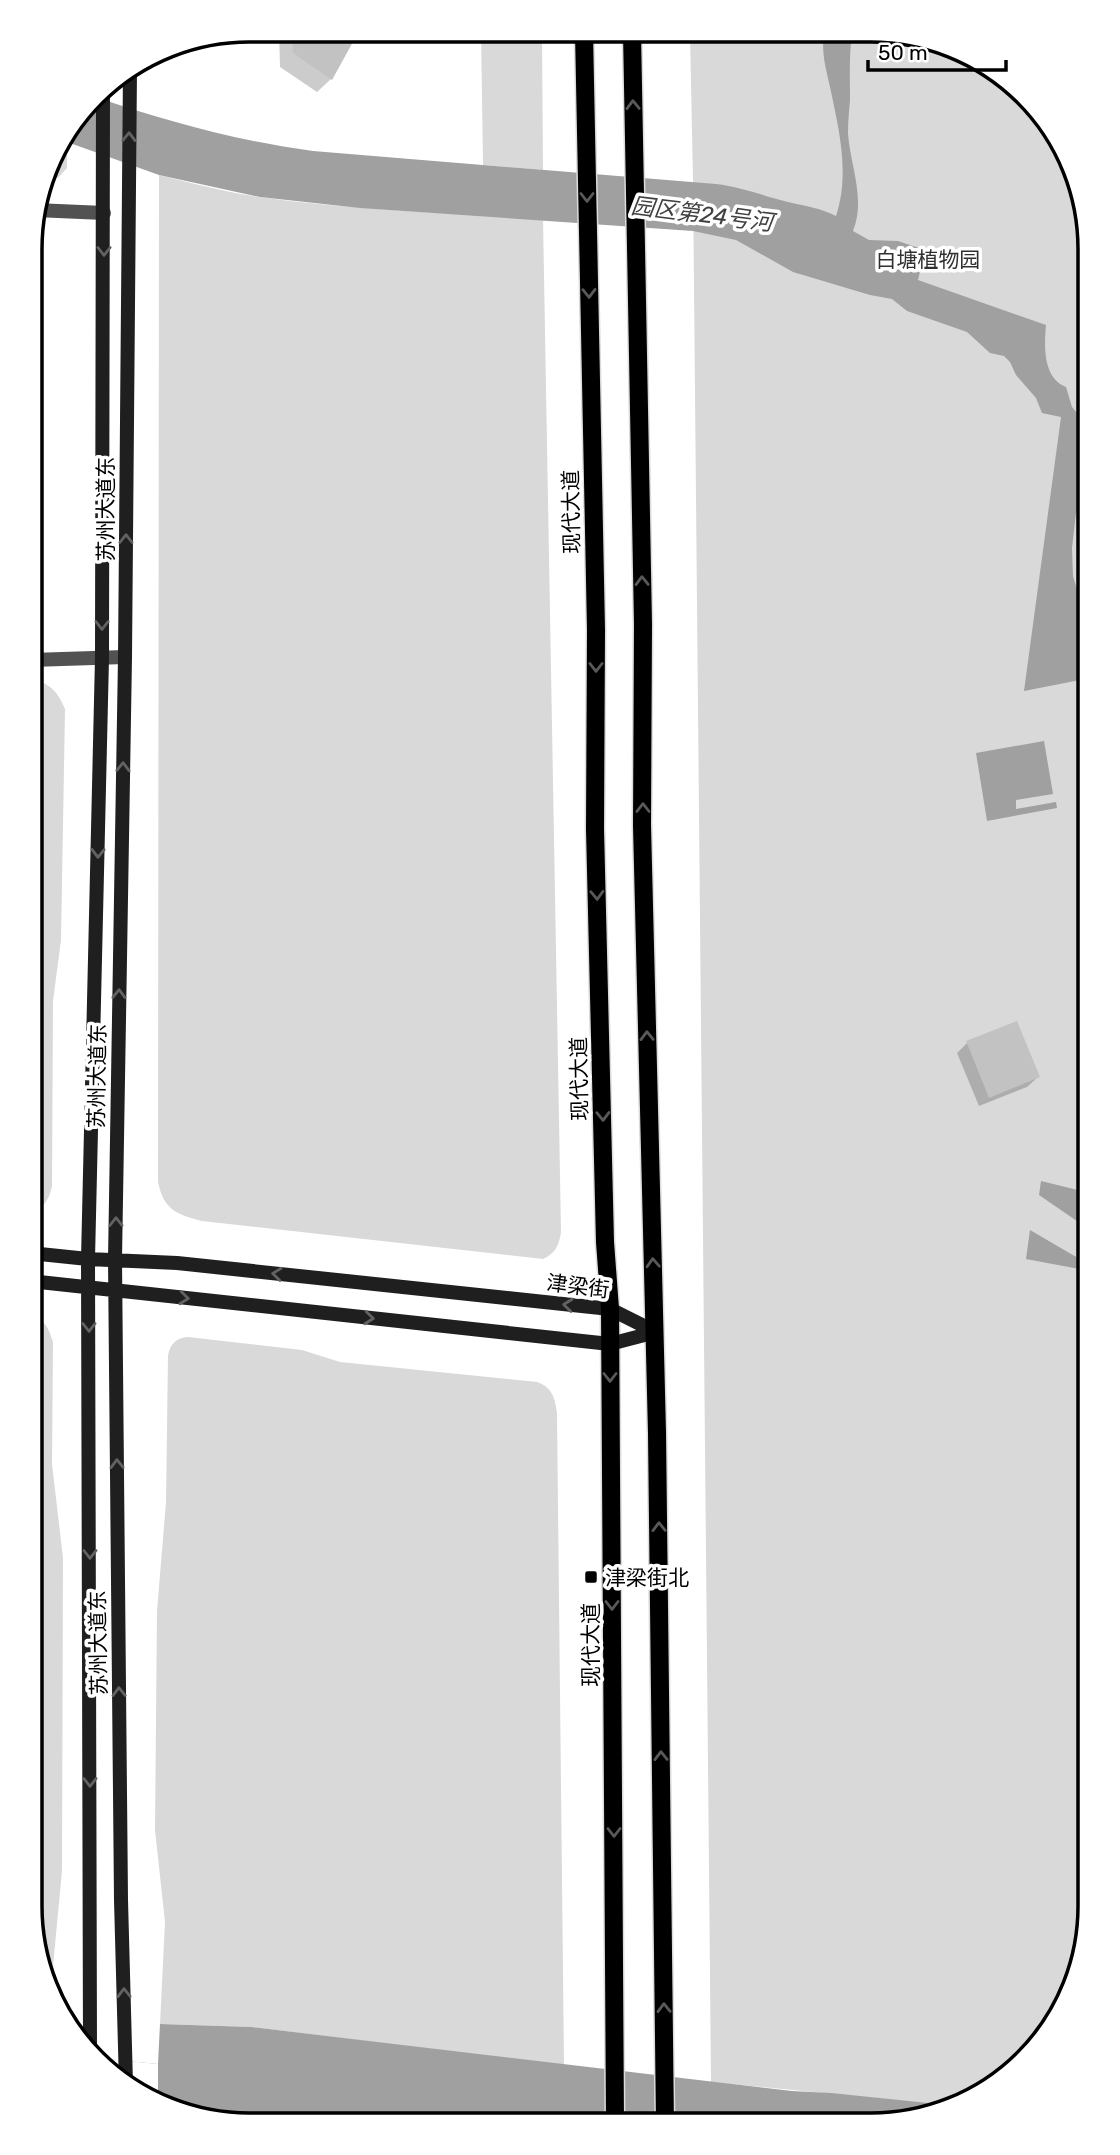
<svg xmlns="http://www.w3.org/2000/svg" width="1120" height="2155" font-family="Rubik,'Noto Sans SC',sans-serif">
  <rect width="100%" height="100%" fill="#fff"/>
  <path fill="#d9d9d9" d="M481,31L542,32L543,170L483,165Z
    M690,33L913,34L1015,84L1079,179L1090,249V1921L1074,1989L1045,2040L993,2088L958,2106L711,2082L693,181Z
    M60,142H67V168L59,177L43,183L53,152Z
    M159,175C192,183 225,192 259,197C353,210 448,213 543,219L561,1232C559,1245 556,1253 543,1259L202,1221C176,1214 164,1210 158,1182Z
    M31,679C50,683 58,692 65,709L61,940L53,1001L52,1186C49,1199 45,1208 31,1211Z
    M30,1318C47,1321 48,1327 53,1342L52,1464L63,1558L62,1871L53,1966V1993L41,1976L30,1906Z
    M188,1337L302,1350L340,1362L537,1382C552,1387 555,1398 557,1413L564,2065L251,2027L160,2024L165,1922L155,1830L157,1611L166,1502L168,1355C171,1343 176,1338 188,1337Z"/>
  <path fill="#a0a0a0" d="M824,33L852,34C849,55 850,78 850,100C849,111 848,122 848,133C850,165 866,199 853,231L869,240L898,241L925,250L918,280L1046,325C1044,347 1043,378 1066,387L1072,407L1083,420L1086,427L1081,489L1088,506L1083,512L1076,513L1072,548L1073,576L1090,634V705H1087L1080,680L1024,691L1061,417L1042,413L1036,398L1016,375L1010,362L1004,356L990,353L967,332L907,311L892,299L870,295L793,272L736,240L693,231L360,208L260,197L159,175L67,142H60L95,97C166,121 238,141 313,151L716,184C742,187 763,196 788,202C805,206 820,208 836,216C850,173 839,130 830,87C826,69 821,52 824,33Z
    M1044,741L1053,794L1016,800V809L1056,802L1057,808L987,821L976,753Z
    M1041,1181L1090,1193V1222L1087,1228L1039,1195Z
    M1030,1230L1090,1265V1271L1026,1259Z
    M160,2024L251,2027L792,2091L831,2093L958,2106L941,2114L871,2125L228,2123L215,2122L165,2108L105,2071L96,2058L158,2064Z"/>
  <path fill="#fff" d="M96,2058L158,2064V2104L105,2071Z"/>
  <path fill="#0003" d="M279,30H352L331,79L317,92L280,67Z
    M967,1043L1038,1077L1027,1087L979,1106L957,1053Z"/>
  <path fill="#c2c2c2" d="M292,30H353L354,40L332,80L293,53Z
    M1017,1021L1040,1077L989,1098L966,1041Z"/>
  <g fill="none" stroke-linecap="round" stroke-linejoin="round">
    <defs>
      <path id="primary" d="M584,32L596,630L595,829L605,1242L610,1309L615,2124
        M632,32L643,624L642,825L657,1433L665,2125"/>
    </defs>
    <use href="#primary" stroke="#dbdbdb" stroke-width="21"/>
    <path stroke="#525252" stroke-width="14" d="M35,210L104,213
      M31,660L125,657"/>
    <path stroke="#1f1f1f" stroke-width="14" d="M30,1253L88,1259L177,1263L610,1309L656,1332
      M30,1281L610,1344L656,1332
      M90,2049L88,1259L102,658L103,86
      M126,2084L121,1900L115,1260L125,657L130,69"/>
    <use href="#primary" stroke="#000" stroke-width="18"/>
  </g>
  <defs><path id="oneway-chevron" d="M-2-3.5L2.5 0L-2 3.5" fill="none" stroke-width="1.6" stroke-linecap="round" stroke-linejoin="round" transform="scale(1.75)"/></defs>
  <g stroke="#595959">
    <use href="#oneway-chevron" transform="translate(633 105) rotate(-91)"/>
    <use href="#oneway-chevron" transform="translate(587 197) rotate(90)"/>
    <use href="#oneway-chevron" transform="translate(589 293) rotate(89)"/>
    <use href="#oneway-chevron" transform="translate(642 581) rotate(-91)"/>
    <use href="#oneway-chevron" transform="translate(596 667) rotate(90)"/>
    <use href="#oneway-chevron" transform="translate(643 808) rotate(-90)"/>
    <use href="#oneway-chevron" transform="translate(597 895) rotate(88)"/>
    <use href="#oneway-chevron" transform="translate(647 1036) rotate(-91)"/>
    <use href="#oneway-chevron" transform="translate(603 1116) rotate(89)"/>
    <use href="#oneway-chevron" transform="translate(653 1263) rotate(-93)"/>
    <use href="#oneway-chevron" transform="translate(610 1377) rotate(90)"/>
    <use href="#oneway-chevron" transform="translate(659 1527) rotate(-91)"/>
    <use href="#oneway-chevron" transform="translate(612 1605) rotate(90)"/>
    <use href="#oneway-chevron" transform="translate(661 1756) rotate(-91)"/>
    <use href="#oneway-chevron" transform="translate(614 1832) rotate(90)"/>
    <use href="#oneway-chevron" transform="translate(664 2008) rotate(-91)"/>
  </g>
  <g stroke="#626262">
    <use href="#oneway-chevron" transform="translate(129 137) rotate(-89)"/>
    <use href="#oneway-chevron" transform="translate(104 251) rotate(90)"/>
    <use href="#oneway-chevron" transform="translate(126 539) rotate(-90)"/>
    <use href="#oneway-chevron" transform="translate(102 625) rotate(90)"/>
    <use href="#oneway-chevron" transform="translate(123 767) rotate(-89)"/>
    <use href="#oneway-chevron" transform="translate(98 853) rotate(91)"/>
    <use href="#oneway-chevron" transform="translate(119 994) rotate(-89)"/>
    <use href="#oneway-chevron" transform="translate(116 1222) rotate(-90)"/>
    <use href="#oneway-chevron" transform="translate(277 1274) rotate(-174)"/>
    <use href="#oneway-chevron" transform="translate(184 1298) rotate(6)"/>
    <use href="#oneway-chevron" transform="translate(568 1305) rotate(-174)"/>
    <use href="#oneway-chevron" transform="translate(369 1318) rotate(6)"/>
    <use href="#oneway-chevron" transform="translate(89 1327) rotate(90)"/>
    <use href="#oneway-chevron" transform="translate(117 1464) rotate(-91)"/>
    <use href="#oneway-chevron" transform="translate(90 1554) rotate(90)"/>
    <use href="#oneway-chevron" transform="translate(119 1692) rotate(-91)"/>
    <use href="#oneway-chevron" transform="translate(90 1782) rotate(90)"/>
    <use href="#oneway-chevron" transform="translate(124 1993) rotate(-91)"/>
  </g>
  <rect fill="#000" stroke="#fff" stroke-width="2.5" x="584" y="1570" width="14" height="14" rx="3.5"/>
  <g text-anchor="middle" dominant-baseline="central" stroke-width="7" stroke-linejoin="round" paint-order="stroke">
    <g font-size="21" fill="#303030" stroke="#fff">
      <text x="928" y="259">白塘植物园</text>
    </g>
    <g font-size="21" fill="#000" stroke="#fff">
      <text transform="translate(105 509) rotate(-90)">苏州大道东</text>
      <text transform="translate(571 512) rotate(-91)">现代大道</text>
      <text transform="translate(97 1076) rotate(-89)">苏州大道东</text>
      <text transform="translate(579 1079) rotate(-91)">现代大道</text>
      <text transform="translate(578 1286) rotate(7)">津梁街</text>
      <text transform="translate(98 1643) rotate(-91)">苏州大道东</text>
      <text transform="translate(590 1645) rotate(-90)">现代大道</text>
    </g>
    <g font-size="21" fill="#000" stroke="#fff" text-anchor="start">
      <text x="605" y="1577">津梁街北</text>
    </g>
    <g font-size="23" font-style="italic" fill="#414141" stroke="#fff">
      <text transform="translate(702 214) rotate(7)">园区第24号河</text>
    </g>
  </g>
  <path d="M0 0H1120V2155H0ZM249 42H871A207 207 0 0 1 1078 249V1906A207 207 0 0 1 871 2113H249A207 207 0 0 1 42 1906V249A207 207 0 0 1 249 42Z" fill="#fff" fill-rule="evenodd"/>
  <path fill="none" stroke="#000" stroke-width="3.5" d="M249 42H871A207 207 0 0 1 1078 249V1906A207 207 0 0 1 871 2113H249A207 207 0 0 1 42 1906V249A207 207 0 0 1 249 42Z"/>
  <path d="M868 60v10h138v-10" fill="none" stroke="#000000" stroke-width="3.5"/>
  <text x="878" y="60" font-size="21" fill="#000000" stroke="#ffffff" stroke-width="5" paint-order="stroke">50 m</text>
</svg>
